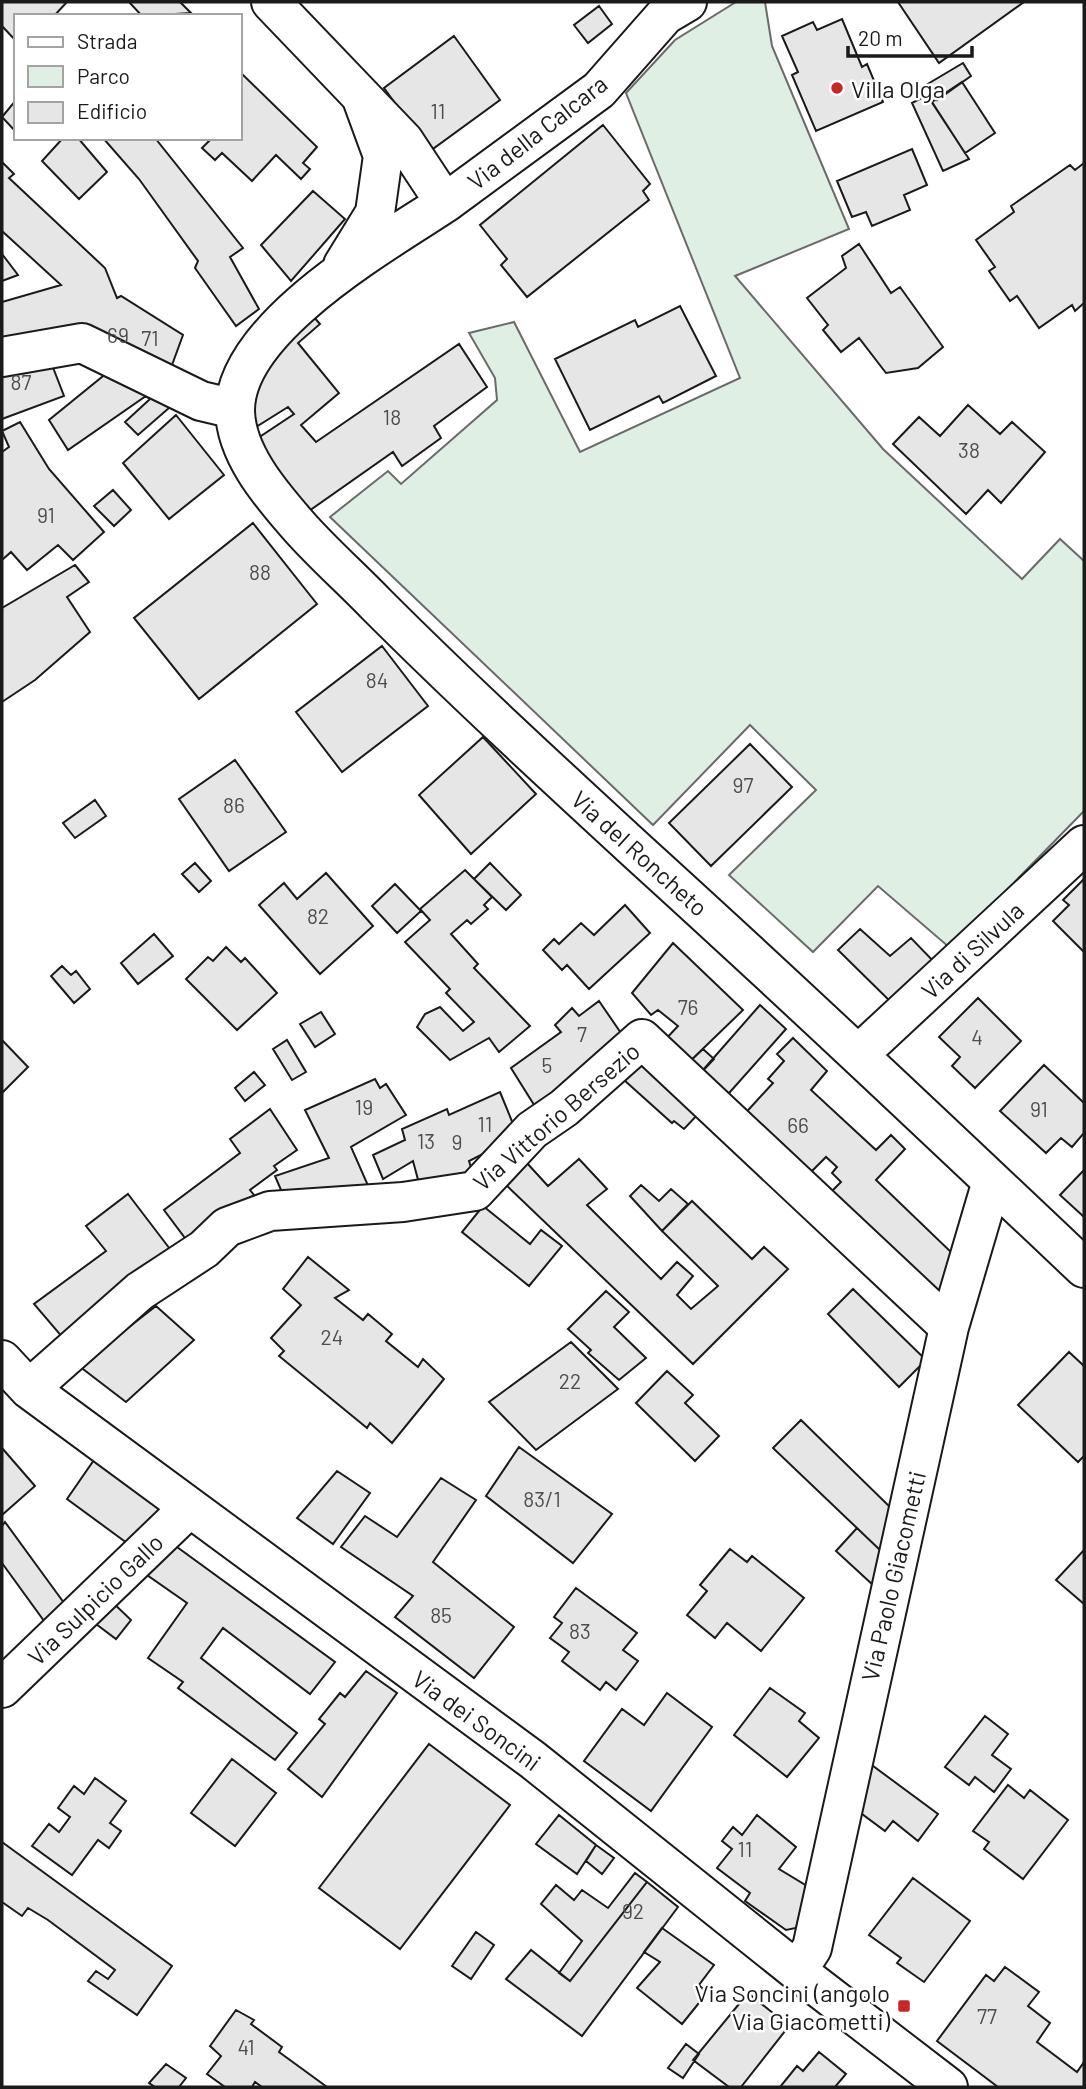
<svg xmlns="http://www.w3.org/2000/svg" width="1086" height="2089" font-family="Barlow,sans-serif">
  <rect width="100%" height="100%" fill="#fff"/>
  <path fill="#e0efe3" stroke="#6a6a6a" stroke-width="2" d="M736,2H765L772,46L849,229L735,276L883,449L1022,579L1060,539L1084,561V811L950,948L878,886L813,952L729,875L816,790L750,725L653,825L330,517L388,471L401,484L497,400L495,378L469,333L514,322L580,452L740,378L626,93L675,40Z"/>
  <path fill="#e6e6e6" stroke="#1a1a1a" stroke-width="2" d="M2,2H67L54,16H16V41L2,26Z
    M129,2H180L191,13L142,16Z
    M898,2H1024L939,63Z
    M599,6L612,24L588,43L574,25Z
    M842,19L862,67L867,64L883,102L816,131L792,75L798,72L782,36L813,22L817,30Z
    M454,36L500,100L430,151L384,88Z
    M963,63L971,76L937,100L926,85Z
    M240,72L317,147L303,163L310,169L301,179L276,155L252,181L222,153L215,160L202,148L209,141L207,138H240Z
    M962,82L995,133L965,153L932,102Z
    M927,95L969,159L943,171L912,103Z
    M16,100V132L2,117Z
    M603,125L650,184L643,191L649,200L527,297L501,265L507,259L480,225Z
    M63,138H78L107,172L79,199L42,161Z
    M103,138H155L243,248L230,257L259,309L236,326L195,268L198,261L139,179Z
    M912,149L927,185L904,195L910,210L872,226L866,212L852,217L837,181Z
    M2,162L14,174L9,178L105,268L117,298L121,296L183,335L172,365L2,349V302L61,285L2,231Z
    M1084,163V303L1075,311L1072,305L1039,328L1017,296L1010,301L989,271L995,267L976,240L1014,212L1011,206L1070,165L1075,170Z
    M313,191L345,219L291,281L261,245Z
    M859,244L891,293L900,287L943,347L918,368L886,373L859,338L841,352L823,330L828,325L807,298L846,268L842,256Z
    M2,254L18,275L2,281Z
    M680,306L716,376L663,403L659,396L590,430L555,359L635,320L638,327Z
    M312,315L320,324L298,343L339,393L301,425L316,442L459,344L487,387L434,426L441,438L402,466L393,452L309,511L255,440L294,414L288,407L256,427L250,409L260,372Z
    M47,352L64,396L2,419V366Z
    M113,368L177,401L138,435L125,422L150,399L146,396L68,450L49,420Z
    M968,405L1000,434L1012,422L1045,452L1001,503L988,490L966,514L893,444L919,417L940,436Z
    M176,415L224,475L169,519L123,463Z
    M20,422L49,469L104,532L73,560L58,545L27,570L11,552L2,560V452L9,447L2,431Z
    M113,490L131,510L114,526L94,506Z
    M253,523L317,604L199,699L134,618Z
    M75,565L89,582L67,597L90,632L35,680L2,702V608Z
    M382,646L428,706L342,772L296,712Z
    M483,737L536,794L471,854L419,795Z
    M750,744L792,787L711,866L669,823Z
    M235,760L286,832L229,871L179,799Z
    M95,800L106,816L75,838L63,823Z
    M195,863L211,881L199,892L182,874Z
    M490,863L521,895L506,910L474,879Z
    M465,870L492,897L484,905L488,909L471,924L467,920L451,934L478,964L474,968L530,1026L499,1052L489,1038L450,1060L417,1027L425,1014L440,1007L463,1031L474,1022L446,993L450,989L405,942L430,920L420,909Z
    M326,873L373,926L320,974L259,905L284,883L297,899Z
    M1084,879V952L1053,921L1069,905L1063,900Z
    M395,884L421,911L397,933L372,906Z
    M625,905L650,933L589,989L567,965L562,970L543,950L554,939L559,944L581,923L594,935Z
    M860,929L890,956L911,938L938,966L899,1010L838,950Z
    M154,934L173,956L138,984L121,963Z
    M673,943L743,1010L684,1067L663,1042L678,1026L658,1010L651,1015L632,993Z
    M226,947L241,962L245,958L277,993L237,1030L186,979L208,957L213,961Z
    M62,966L71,975L76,971L90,989L74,1003L51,976Z
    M978,998L1021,1041L975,1088L952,1066L960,1057L939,1037Z
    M599,1001L623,1036L536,1108L511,1068L561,1032L555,1025L572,1008L579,1016Z
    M760,1005L786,1029L722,1101L696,1078Z
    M321,1012L335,1034L315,1047L300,1024Z
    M793,1038L827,1071L811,1090L876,1150L891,1135L905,1149L876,1180L952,1253L938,1303L825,1198L841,1182L832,1173L837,1167L826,1157L805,1178L740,1119L773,1083L768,1079L784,1061L777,1054Z
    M2,1040L28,1067L2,1093Z
    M287,1040L306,1072L292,1080L273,1049Z
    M703,1049L714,1059L696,1078L684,1067Z
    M646,1058L701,1111L684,1129L674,1121L672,1123L624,1080Z
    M1044,1065L1084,1103V1133L1072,1147L1061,1138L1046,1153L1000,1111Z
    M254,1072L265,1085L245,1101L235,1088Z
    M375,1079L380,1088L386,1084L406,1115L351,1147L370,1190L284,1197L275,1176L329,1158L305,1110Z
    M500,1092L518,1136L469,1161L474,1177L420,1187L413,1161L383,1179L373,1155L405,1140L402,1129L447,1109L449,1115Z
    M270,1109L297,1150L274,1166L277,1170L250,1190L254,1195L188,1242L164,1210L240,1153L230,1139Z
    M579,1159L607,1189L587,1205L661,1279L677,1262L693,1276L677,1295L691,1309L718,1286L662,1231L692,1201L752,1259L764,1247L788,1269L693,1364L503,1182L526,1162L548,1186Z
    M1084,1170V1217L1060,1195Z
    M641,1185L659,1201L671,1189L688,1204L662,1231L630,1196Z
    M128,1194L173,1253L63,1338L34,1304L106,1251L86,1226Z
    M483,1206L530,1244L541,1230L562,1246L529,1286L462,1232Z
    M308,1257L349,1290L335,1298L363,1320L368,1314L392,1334L386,1341L418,1367L423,1359L444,1379L392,1443L370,1423L367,1428L279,1356L284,1351L271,1338L301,1305L283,1289Z
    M853,1289L926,1360L899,1387L828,1314Z
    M606,1291L629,1312L614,1327L646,1358L619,1380L588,1353L591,1350L568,1329Z
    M156,1306L194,1340L126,1402L79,1366Z
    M571,1342L618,1389L536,1450L489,1402Z
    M1069,1352L1084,1366V1456L1078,1462L1018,1405Z
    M667,1371L693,1395L685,1403L719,1436L695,1461L636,1403Z
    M801,1420L890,1507L880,1550L773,1448Z
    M519,1447L612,1514L573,1563L486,1496Z
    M2,1448L35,1486L2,1515Z
    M94,1460L166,1512L131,1546L67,1499Z
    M337,1471L370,1493L333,1544L297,1518Z
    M441,1478L476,1500L433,1562L514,1627L474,1678L395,1617L413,1596L341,1547L365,1516L397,1537Z
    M5,1522L67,1607L47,1625L2,1563V1526Z
    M857,1528L880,1550L873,1585L836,1551Z
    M166,1539L335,1662L310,1694L223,1628L201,1658L297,1733L275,1760L178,1688L183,1682L148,1658L187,1603L137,1568Z
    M730,1549L747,1562L752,1556L804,1598L761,1651L727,1623L715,1638L687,1615L707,1591L700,1585Z
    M1084,1550V1604L1056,1580Z
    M576,1588L637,1633L623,1650L638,1661L616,1690L606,1682L600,1690L562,1661L569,1652L550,1638L562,1623L554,1617Z
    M108,1598L131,1620L116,1639L88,1618Z
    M366,1671L397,1693L322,1797L288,1769L325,1724L319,1719L340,1693L345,1697Z
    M770,1688L805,1713L799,1721L819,1738L787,1777L734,1735Z
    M667,1693L712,1727L651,1811L584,1761L622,1709L644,1725Z
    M985,1716L1008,1734L992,1755L1011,1769L994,1792L975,1777L969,1785L945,1767Z
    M429,1744L510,1805L400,1949L319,1888Z
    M232,1759L276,1793L235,1846L191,1813Z
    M865,1760L938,1814L918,1841L893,1821L885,1831L854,1808Z
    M95,1778L126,1801L110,1823L121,1831L109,1848L98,1840L72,1875L32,1846L49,1824L59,1832L70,1817L58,1808L74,1786L84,1794Z
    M1008,1785L1024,1798L1030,1790L1068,1820L1023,1879L984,1849L989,1842L973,1831Z
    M559,1815L596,1845L577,1874L536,1844Z
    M757,1815L796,1847L779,1869L807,1886L796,1928L786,1930L745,1901L750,1893L717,1868L732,1849L722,1841L733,1827L742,1835Z
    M2,1842L172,1966L137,2015L88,1981L96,1971L108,1979L115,1970L48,1920L28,1908L22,1916L2,1902Z
    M596,1845L614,1858L602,1874L586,1861Z
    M635,1873L647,1882L570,1981L559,1973L582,1941L541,1904L556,1885L574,1900L582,1890L608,1908Z
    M913,1878L970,1921L924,1982L897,1963L901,1958L869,1935Z
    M647,1882L678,1907L582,2036L506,1979L531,1950L570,1981Z
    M662,1928L714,1965L699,1985L707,1993L682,2024L637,1988L660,1962L644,1952Z
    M476,1932L494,1945L471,1979L452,1966Z
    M1005,1967L1039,1992L1028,2006L1050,2023L1037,2042L1077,2072L1084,2062V2087H998L937,2041L986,1975L994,1981Z
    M748,1993L789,2026L741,2087H729L693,2060Z
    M236,2010L254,2020L251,2024L282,2047L279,2052L327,2087H262L255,2082L252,2087H225L207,2074L221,2056L210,2046Z
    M686,2044L699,2054L683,2078L668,2068Z
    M819,2052L846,2074L835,2087H780L797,2066L803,2071Z
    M166,2064L186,2078L179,2087H155L149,2083Z"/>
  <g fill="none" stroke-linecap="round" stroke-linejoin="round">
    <defs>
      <path id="minor" d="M271,2L361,96L383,156L375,213L343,265
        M361,96L404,141L445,203C383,244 234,328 235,411C236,453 269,492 296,523C320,551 350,577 376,604C461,689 549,770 637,851C788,988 936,1128 1084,1268
        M445,203L599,90L665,15L687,2
        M2,357L82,343L201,401L235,409
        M859,1054L1084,845
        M2,1360L29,1389L533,1760L797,1971L948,2087
        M29,1389L140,1291L204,1249L227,1227L270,1211L403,1202L475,1191L532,1130L564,1108L642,1039L949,1327
        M2,1688L188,1509
        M797,1971L812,1948L949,1327L992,1181"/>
    </defs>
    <use href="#minor" stroke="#1a1a1a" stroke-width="42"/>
    <use href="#minor" stroke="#fff" stroke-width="38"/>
  </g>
  <g fill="#c62828" stroke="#fff" stroke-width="2.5">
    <circle cx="837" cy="88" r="7"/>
    <rect x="897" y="1999" width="14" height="14" rx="3.5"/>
  </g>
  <g text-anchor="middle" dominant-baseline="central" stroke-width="5" stroke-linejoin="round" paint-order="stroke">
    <g font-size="21" fill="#4d4d4d">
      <text x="438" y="110">11</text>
      <text x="118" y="334">69</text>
      <text x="150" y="337">71</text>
      <text x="21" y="381">87</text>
      <text x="392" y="416">18</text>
      <text x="969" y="449">38</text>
      <text x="46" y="514">91</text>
      <text x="260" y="571">88</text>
      <text x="377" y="679">84</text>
      <text x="743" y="784">97</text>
      <text x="234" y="804">86</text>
      <text x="318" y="915">82</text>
      <text x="688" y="1006">76</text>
      <text x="582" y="1033">7</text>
      <text x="977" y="1036">4</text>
      <text x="547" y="1064">5</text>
      <text x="364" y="1106">19</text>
      <text x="1039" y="1108">91</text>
      <text x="485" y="1123">11</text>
      <text x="798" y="1124">66</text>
      <text x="426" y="1140">13</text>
      <text x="457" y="1141">9</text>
      <text x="332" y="1336">24</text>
      <text x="570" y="1380">22</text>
      <text x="542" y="1498">83/1</text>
      <text x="441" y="1614">85</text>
      <text x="580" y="1630">83</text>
      <text x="745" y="1848">11</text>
      <text x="633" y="1910">92</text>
      <text x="987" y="2015">77</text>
      <text x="246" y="2046">41</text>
    </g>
    <g font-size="24" fill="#1a1a1a" stroke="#fff" text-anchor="start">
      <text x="851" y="88">Villa Olga</text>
      <text x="890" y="1992" text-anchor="end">Via Soncini (angolo<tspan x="890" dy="28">Via Giacometti)</tspan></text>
    </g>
    <g font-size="24" fill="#1a1a1a" stroke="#fff">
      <text transform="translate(537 132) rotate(-38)">Via della Calcara</text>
      <text transform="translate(640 853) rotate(42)">Via del Roncheto</text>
      <text transform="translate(972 950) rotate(-43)">Via di Silvula</text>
      <text transform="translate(556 1116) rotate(-41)">Via Vittorio Bersezio</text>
      <text transform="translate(893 1576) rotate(-77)">Via Paolo Giacometti</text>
      <text transform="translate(95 1599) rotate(-44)">Via Sulpicio Gallo</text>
      <text transform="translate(477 1720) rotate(36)">Via dei Soncini</text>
    </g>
  </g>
  <rect width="1086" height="2089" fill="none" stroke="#1a1a1a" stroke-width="7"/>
  <rect x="14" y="14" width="228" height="126" fill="#ffffff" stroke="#a3a3a3" stroke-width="2"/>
  <rect x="28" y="37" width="35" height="10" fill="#ffffff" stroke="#a3a3a3" stroke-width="2"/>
  <text x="77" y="49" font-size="21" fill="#1a1a1a">Strada</text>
  <rect x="28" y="66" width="35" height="21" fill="#e0efe3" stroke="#a3a3a3" stroke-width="2"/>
  <text x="77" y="84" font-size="21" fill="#1a1a1a">Parco</text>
  <rect x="28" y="102" width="35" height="21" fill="#e6e6e6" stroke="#a3a3a3" stroke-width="2"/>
  <text x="77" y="119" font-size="21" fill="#1a1a1a">Edificio</text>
  <path d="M848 46v10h124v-10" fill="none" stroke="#1a1a1a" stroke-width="3.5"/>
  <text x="858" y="46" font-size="21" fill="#1a1a1a" stroke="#ffffff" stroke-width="5" paint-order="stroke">20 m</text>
</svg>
